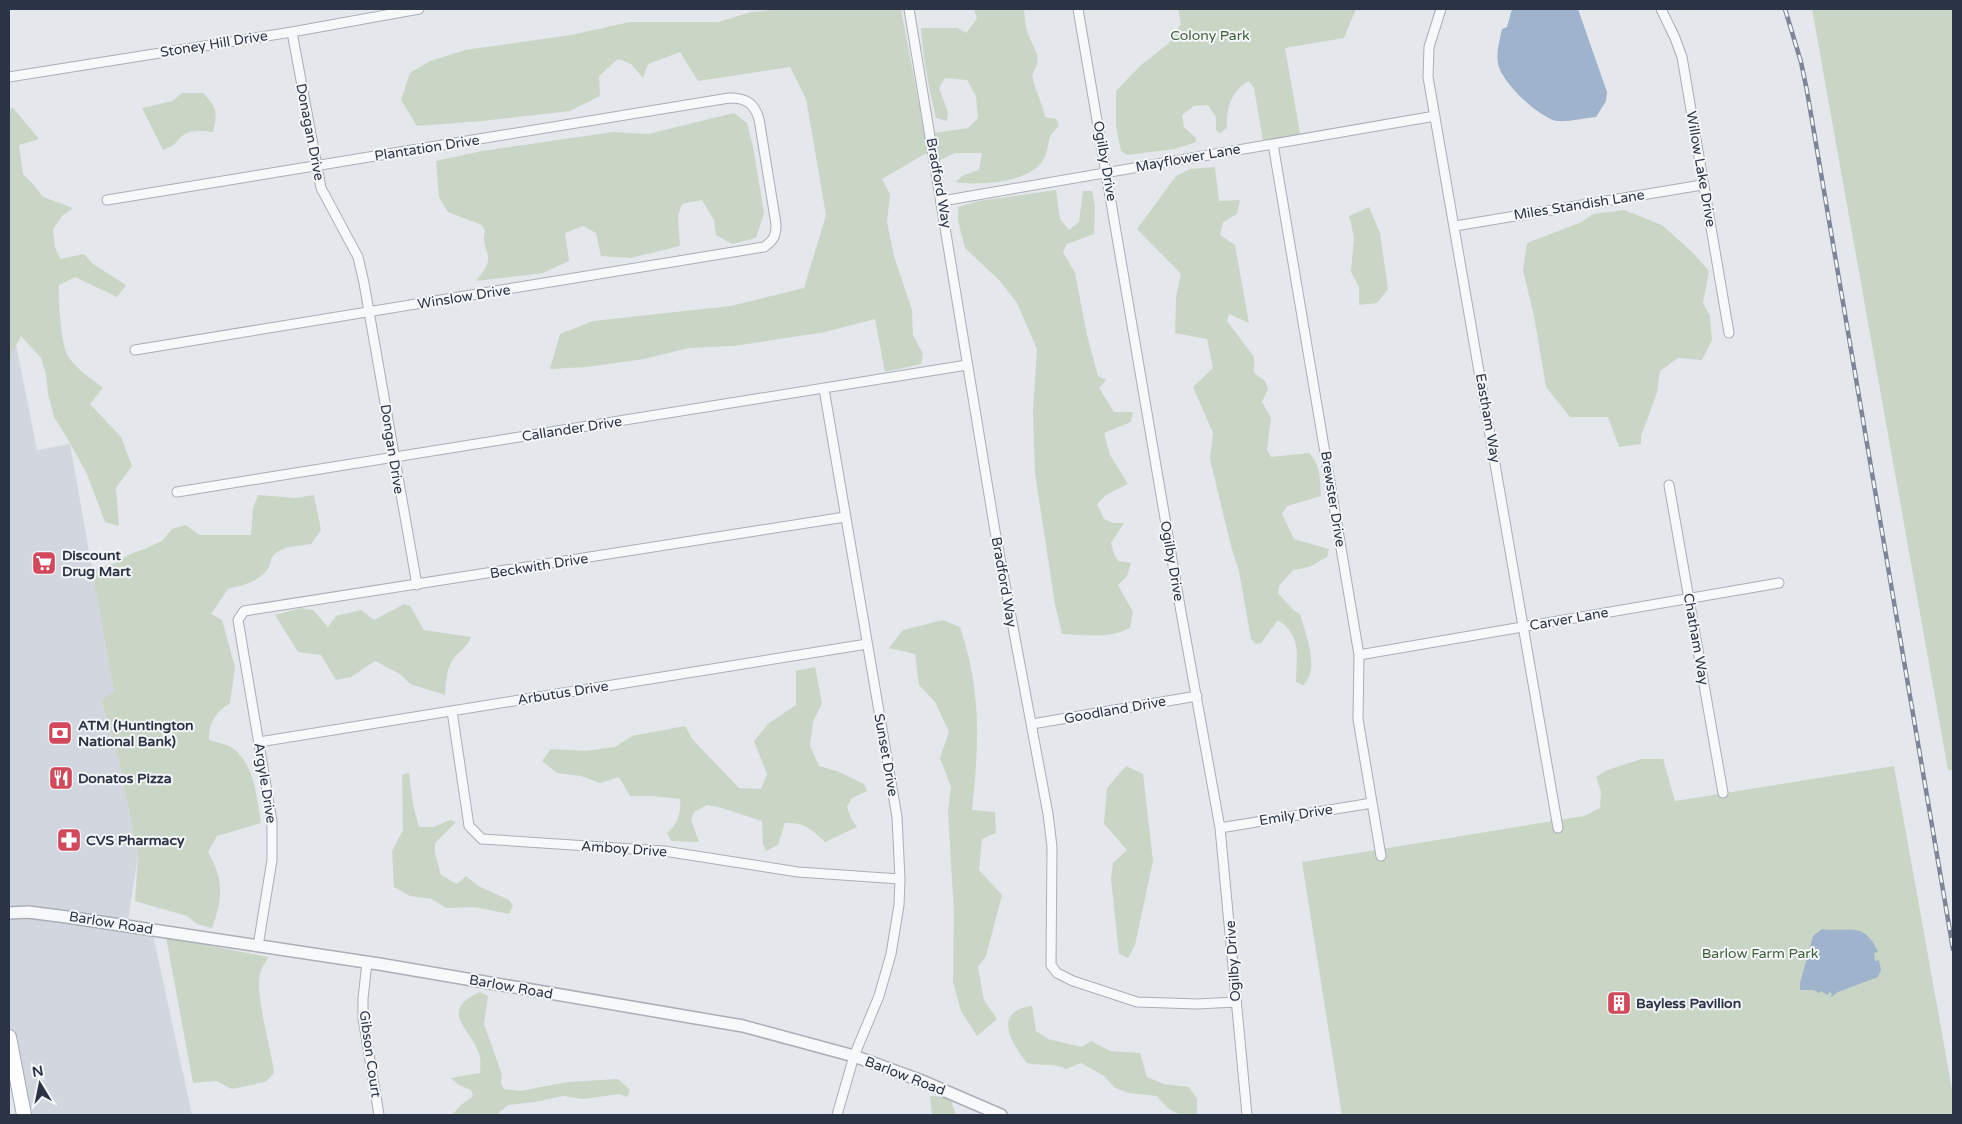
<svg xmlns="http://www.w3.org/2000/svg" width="1962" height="1124" font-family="'Varela Round',sans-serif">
  <rect width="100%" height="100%" fill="#e4e7ec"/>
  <path fill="#d2d6de" d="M9,309L37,450L70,444L114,692L101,701L118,757L138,855L128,920L9,909Z
    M9,913L152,930L192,1115H24L9,1037Z"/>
  <path fill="#c9d6c5" d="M788,9H901L928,152L882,179L890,194L887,222L894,256L912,310L913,335L923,354L921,364L885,372L875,319L825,332L734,346L689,348L644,359L587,367L550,369L560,334L593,321L731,306L804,288L826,215L806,99L790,67L698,81L680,52L648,64L643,78L631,64L618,59L599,76L600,96L570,111L482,121L417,126L401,100L410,73L430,61L465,50L571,35L630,22H719L751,12Z
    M974,9H1024C1025,17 1025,26 1028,33C1034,53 1044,54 1032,75C1035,90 1042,102 1045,117L1056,119L1059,126C1043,140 1052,146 1043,160C1029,183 980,186 956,182L962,176L979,170L982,153H955L938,161L935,133L968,128L978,118L976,96L967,80L945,78L939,88L948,112L947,121L936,118C929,88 923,59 921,28H957L966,33L977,19Z
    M1178,9H1356L1344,38L1285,48L1301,139L1264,146L1254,88L1249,81C1231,91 1226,108 1227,128L1220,133L1216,130V117L1208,105L1194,106L1182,115L1184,127L1196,138V142L1175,149L1127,155L1121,151L1116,127V91L1141,65L1168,44L1181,24Z
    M1812,9H1953V770H1948Z
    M182,93H203C217,108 218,112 213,132C203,131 191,129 182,136C173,144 177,145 163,150L142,108L173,101Z
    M13,108L39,139L19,145L23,174L34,185L43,197L73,208L62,216L53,229L55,247L60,259L84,254L93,264L126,285L117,297L75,277L59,285C58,299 61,345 68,356C76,369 91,378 103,388L90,404L121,437L132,466L116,488L119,526L105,522L87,474L66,436L54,417L48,394L46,374L41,358L21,336L11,355L9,373V109Z
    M734,113L747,123L753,147L764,213L756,238L732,244L716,235L714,220L702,200L682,204L678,216L680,246L631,258L601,256L596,233L583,226L565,233L569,261L543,273L476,281C501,253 479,253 485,231L482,225L448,212L439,197L436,161L482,151L613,132L648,134Z
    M1215,167L1219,201L1240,200L1237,214L1223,222L1220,235L1235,245L1249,323L1229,314L1227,321L1254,357V373L1265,381L1268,389L1262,402L1271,418L1267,449L1271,457L1309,453C1321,465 1320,480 1321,496L1287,506L1282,514L1294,539L1329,549L1327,557L1309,567L1293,570L1279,586L1278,593L1293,610L1300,614C1305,633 1321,670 1303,685L1296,682C1296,655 1303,638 1278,620L1261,643L1256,644L1251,639L1239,571L1231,546L1210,459L1213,433L1193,387L1213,368L1207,339L1175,333L1176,297L1181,274L1137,229L1176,176L1190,169Z
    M1056,190L1060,219L1069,230L1079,222L1083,191H1092L1095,207L1094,234L1067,244L1063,252L1075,273L1087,335L1098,376L1106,380L1099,388L1114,412H1133L1131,422L1104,433L1110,455L1128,484L1106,495L1097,504L1104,519L1114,523H1124L1111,543L1114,554L1118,561L1131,563L1127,576L1118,585L1133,612L1130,628C1108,639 1086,635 1062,634L1055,604L1035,473L1033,412L1037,349L1017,303L1000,281L965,248L958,221V207L979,201Z
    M1369,207L1380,233L1388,289L1377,303L1359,305V287L1351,272L1354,237L1349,216Z
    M1624,210L1662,225L1692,252L1709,271L1703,303L1710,316L1712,340L1702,360L1678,358L1660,371L1657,393L1641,436V444L1619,447L1608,417H1570L1546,387L1534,316L1523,270L1527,243L1582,222L1593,214Z
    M258,495L295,498L314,495L321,530L311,544C299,546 281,546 273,556C270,558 271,563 269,567C260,582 243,585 228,589L211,614L222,620L235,667L230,703C216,712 208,723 209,740C217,743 229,744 235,750C255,767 257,799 261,823L217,836L208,852C224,879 223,899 212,928L197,924L187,916L135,901L138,855L118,757L101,700L114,692L92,570L116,563L130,554L142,550L162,541L172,529L186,525L199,535H251L253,508Z
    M404,604L410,606L424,630L471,637C467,649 456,652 451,663C446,672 446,684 445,695L410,684L400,674L375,661L351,677L336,680L321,655L298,652L275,615L301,608L313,610L328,627L336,616L361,610L374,620Z
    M943,620L960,627C982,692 979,743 972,810L995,812L996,833L982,839L979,870L1002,895L986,956L978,967L984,1000L997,1019L977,1036L961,1011L953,982L954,914L948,811L951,787L940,758L949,732L935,702L919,685L915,654L889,648L903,630Z
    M815,667L822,703L813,722L810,746L819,766L837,771L864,784L867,791L852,798L847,807L851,818L857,827L825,842C811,829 804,822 785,823L778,845L766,851L763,844L762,821L722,808L707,805L694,812L691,820L699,842L671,841L667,833C678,825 681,813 680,799L652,796H630L619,777L600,783L581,776L557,773L542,761L551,749L585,751L615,747L632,736L685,726L693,740L739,788L761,789L767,774L754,741L769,723L796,705V671Z
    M1642,759H1663L1675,801L1894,766L1953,1095V1115H1342L1302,862L1584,816L1600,808L1601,791L1596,777L1607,770Z
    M1126,766L1143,774L1153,861L1135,945L1128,958L1119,954L1111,879L1113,863L1127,850L1104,824L1107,788Z
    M409,773L413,805L419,827H434L450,820L456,822L435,843V853L441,875L457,884L466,876L478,886L509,900L513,906L509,914L475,907L446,908L432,899L410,896L394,887L392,851L403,830L402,775Z
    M166,937L268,957C266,962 261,968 260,974C255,998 271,1046 274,1073L265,1082L232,1089L216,1081L193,1083Z
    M480,992L488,996L484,1024L502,1075L501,1084L504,1089L520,1091L568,1082L618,1079L630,1090L627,1097L619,1094L583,1099L563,1096L535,1102L508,1105L496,1115H452L461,1105L473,1096L471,1090L459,1085L451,1078L480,1073C480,1068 481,1061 480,1057C475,1031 435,1012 480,992Z
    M1032,1006L1036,1031L1048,1039L1082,1047L1091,1041L1110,1051L1140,1053L1147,1077L1164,1084L1189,1087L1197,1099V1115C1175,1115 1171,1113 1157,1096L1129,1093L1115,1088L1104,1076L1081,1063L1066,1069C1054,1062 1041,1067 1027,1063C1012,1044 991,1011 1032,1006Z
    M930,1096L950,1097L955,1112L953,1115H932Z"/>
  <path fill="#9fb4cc" d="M1512,9H1578L1607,92L1606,101L1596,117C1584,118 1569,122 1557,121C1539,118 1500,81 1498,63C1496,52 1500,39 1502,29L1507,27Z
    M1822,929C1849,933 1864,920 1878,952L1874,953L1875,961L1879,960L1881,970L1878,977L1838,992L1830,998L1832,994L1830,992L1827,995L1821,991L1820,993L1813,990H1800V983L1813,936Z"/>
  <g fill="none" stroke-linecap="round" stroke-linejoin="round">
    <defs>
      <path id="minor" d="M909,9L995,531L1048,814L1052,847L1051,965L1057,973L1073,981L1137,1002L1197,1004L1236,1002
        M1078,9L1181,612L1220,828L1247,1115
        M1441,9L1429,47L1428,77L1558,828
        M1661,9L1675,38L1682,57L1729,333
        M292,32L321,188L358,257L364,283L417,585
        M9,77L292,32L419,9
        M1273,144L1356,637L1359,655L1358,719L1381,856
        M107,200L729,98C745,98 754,102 759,119L776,224C776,236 774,240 764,247L135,350
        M942,201L1435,116
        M1455,226L1702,185
        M824,389L897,817L900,879L899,905L891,954L879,996L854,1056L837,1115
        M1669,485L1723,793
        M177,492L967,365
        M1359,655L1779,583
        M452,711L469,826L482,839L664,851L798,872L900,879
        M1032,724L1197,696
        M259,742L867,644
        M1220,828L1372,803
        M258,946L272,860V821L238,620L244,611L845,517
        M367,962L363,999V1018L379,1115"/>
      <path id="tertiary" d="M9,913L28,912L67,917L379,964L743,1026L854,1056L922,1081L1001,1115"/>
      <path id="primary" d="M9,1037L24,1115"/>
    </defs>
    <use href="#minor" stroke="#a9aeb7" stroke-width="11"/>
    <use href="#tertiary" stroke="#a9aeb7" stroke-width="14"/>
    <use href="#primary" stroke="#a3abb8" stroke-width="16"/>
    <use href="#minor" stroke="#f7f8fa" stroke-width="9"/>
    <use href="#tertiary" stroke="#f7f8fa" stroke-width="11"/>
    <use href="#primary" stroke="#fff" stroke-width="14"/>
    <defs>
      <path id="rail" d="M1785,9L1801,62L1807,91L1953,949"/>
    </defs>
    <use href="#rail" stroke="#7d8696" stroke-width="4.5"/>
    <use href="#rail" stroke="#f4f6f9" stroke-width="2.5" stroke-dasharray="8" stroke-linecap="butt"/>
  </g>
  <defs>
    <symbol id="supermarket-square" viewBox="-11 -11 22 22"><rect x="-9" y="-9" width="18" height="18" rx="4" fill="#d1495b" stroke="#f4f6f9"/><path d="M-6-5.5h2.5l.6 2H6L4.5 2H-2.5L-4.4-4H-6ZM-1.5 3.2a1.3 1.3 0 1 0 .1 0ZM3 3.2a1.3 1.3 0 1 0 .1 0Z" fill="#fff"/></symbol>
    <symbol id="bank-square" viewBox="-11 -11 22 22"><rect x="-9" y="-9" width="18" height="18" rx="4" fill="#d1495b" stroke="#f4f6f9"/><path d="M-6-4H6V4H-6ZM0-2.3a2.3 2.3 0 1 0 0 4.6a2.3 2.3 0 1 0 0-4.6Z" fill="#fff"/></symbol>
    <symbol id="restaurant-square" viewBox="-11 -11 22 22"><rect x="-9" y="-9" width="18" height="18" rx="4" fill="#d1495b" stroke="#f4f6f9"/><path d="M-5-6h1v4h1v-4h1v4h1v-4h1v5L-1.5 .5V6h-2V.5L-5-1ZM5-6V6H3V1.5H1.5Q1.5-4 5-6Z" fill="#fff"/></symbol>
    <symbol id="pharmacy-square" viewBox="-11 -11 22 22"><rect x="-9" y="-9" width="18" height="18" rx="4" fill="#d1495b" stroke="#f4f6f9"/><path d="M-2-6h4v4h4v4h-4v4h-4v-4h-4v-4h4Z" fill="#fff"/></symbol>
    <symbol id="building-square" viewBox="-11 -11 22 22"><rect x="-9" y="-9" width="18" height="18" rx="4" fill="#d1495b" stroke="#f4f6f9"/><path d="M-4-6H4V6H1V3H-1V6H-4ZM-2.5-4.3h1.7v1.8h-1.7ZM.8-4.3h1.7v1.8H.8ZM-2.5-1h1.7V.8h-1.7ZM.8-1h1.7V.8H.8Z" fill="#fff"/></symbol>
  </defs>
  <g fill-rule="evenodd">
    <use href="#supermarket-square" x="30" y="549" width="28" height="28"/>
    <use href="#bank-square" x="46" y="719" width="28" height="28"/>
    <use href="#restaurant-square" x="47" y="764" width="28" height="28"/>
    <use href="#pharmacy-square" x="55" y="826" width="28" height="28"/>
    <use href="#building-square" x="1605" y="989" width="28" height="28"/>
  </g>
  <g text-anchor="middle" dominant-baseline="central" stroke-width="4" stroke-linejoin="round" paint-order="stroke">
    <g font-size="14" fill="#3f6138" stroke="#f4f6f9">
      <text x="1210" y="35">Colony Park</text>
      <text x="1760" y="953">Barlow Farm Park</text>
    </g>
    <g font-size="14" fill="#2b3445" stroke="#f4f6f9">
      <text transform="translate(214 44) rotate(-9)">Stoney Hill Drive</text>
      <text transform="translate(310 132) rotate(79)">Donagan Drive</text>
      <text transform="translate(427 148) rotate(-9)">Plantation Drive</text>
      <text transform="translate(1188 158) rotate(-10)">Mayflower Lane</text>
      <text transform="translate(1105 161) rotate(80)">Ogilby Drive</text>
      <text transform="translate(1701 169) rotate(80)">Willow Lake Drive</text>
      <text transform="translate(939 183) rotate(80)">Bradford Way</text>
      <text transform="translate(1579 205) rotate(-9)">Miles Standish Lane</text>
      <text transform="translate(464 297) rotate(-9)">Winslow Drive</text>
      <text transform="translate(1488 418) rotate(80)">Eastham Way</text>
      <text transform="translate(572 429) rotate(-9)">Callander Drive</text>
      <text transform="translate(392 449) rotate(81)">Dongan Drive</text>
      <text transform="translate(1333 499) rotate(81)">Brewster Drive</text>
      <text transform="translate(1172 561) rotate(80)">Ogilby Drive</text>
      <text transform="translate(539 566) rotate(-9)">Beckwith Drive</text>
      <text transform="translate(1004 582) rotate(80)">Bradford Way</text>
      <text transform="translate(1569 619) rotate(-10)">Carver Lane</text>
      <text transform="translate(1696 639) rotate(80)">Chatham Way</text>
      <text transform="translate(563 693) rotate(-9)">Arbutus Drive</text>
      <text transform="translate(1115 710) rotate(-10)">Goodland Drive</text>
      <text transform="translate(886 755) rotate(80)">Sunset Drive</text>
      <text transform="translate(265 783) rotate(81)">Argyle Drive</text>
      <text transform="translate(1296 815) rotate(-9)">Emily Drive</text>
      <text transform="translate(624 849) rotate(4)">Amboy Drive</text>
      <text transform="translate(111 923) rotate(9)">Barlow Road</text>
      <text transform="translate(1233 961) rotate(-94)">Ogilby Drive</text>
      <text transform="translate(511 987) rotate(10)">Barlow Road</text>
      <text transform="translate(370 1054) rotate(82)">Gibson Court</text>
      <text transform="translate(905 1076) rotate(21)">Barlow Road</text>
    </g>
    <g font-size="14" font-weight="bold" fill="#2b3445" stroke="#f4f6f9" text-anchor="start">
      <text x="62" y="555">Discount<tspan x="62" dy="16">Drug Mart</tspan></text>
      <text x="78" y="725">ATM (Huntington<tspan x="78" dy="16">National Bank)</tspan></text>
      <text x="78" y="778">Donatos Pizza</text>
      <text x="86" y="840">CVS Pharmacy</text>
      <text x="1636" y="1003">Bayless Pavilion</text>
    </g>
  </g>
  <rect width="1962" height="1124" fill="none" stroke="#2b3445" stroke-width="20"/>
  <g transform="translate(40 1084) rotate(350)" stroke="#f4f6f9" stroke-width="4" paint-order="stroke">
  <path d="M0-4L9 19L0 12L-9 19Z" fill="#2b3445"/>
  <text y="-8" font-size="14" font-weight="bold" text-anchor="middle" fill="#2b3445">N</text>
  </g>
</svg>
